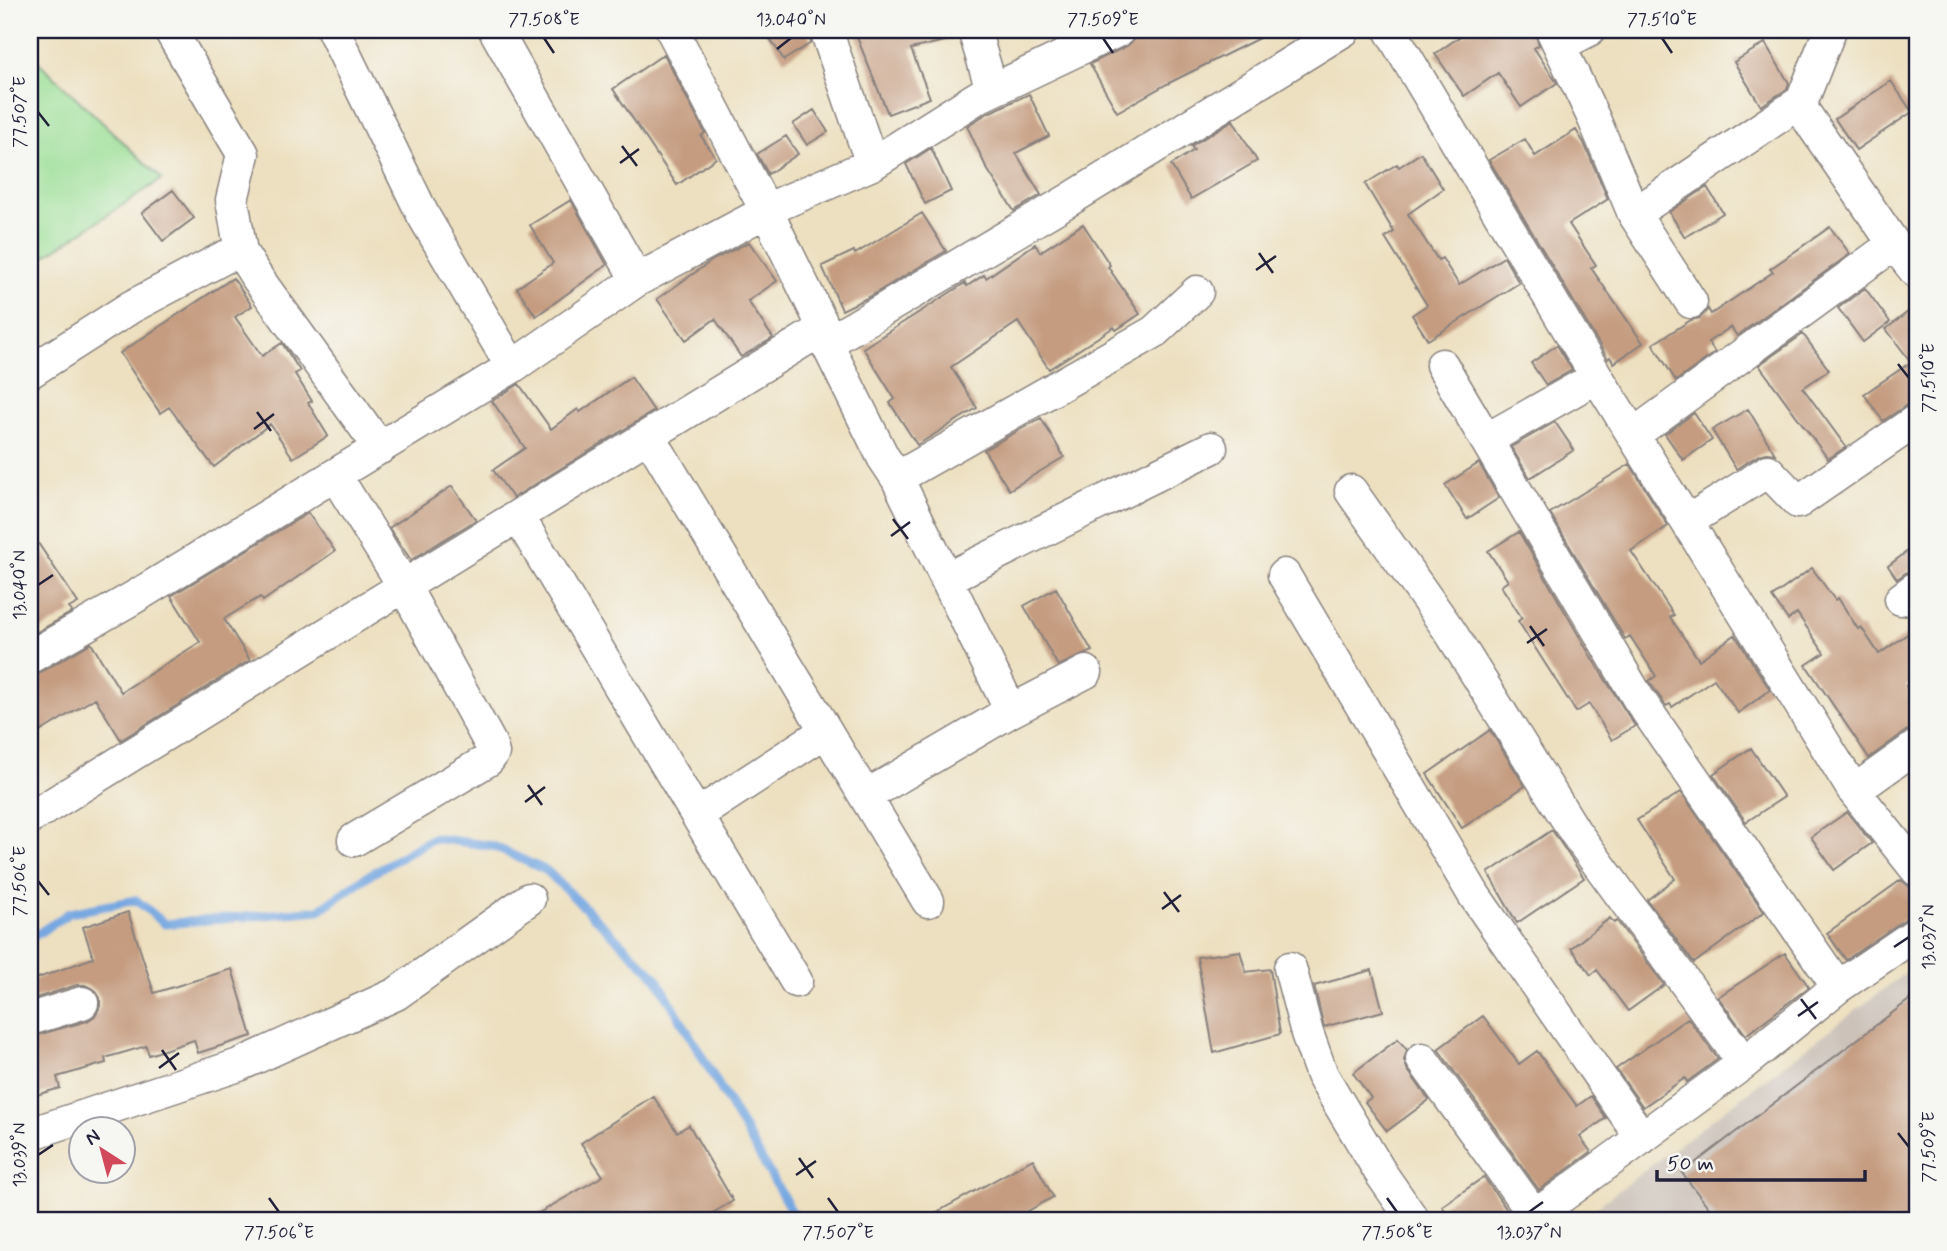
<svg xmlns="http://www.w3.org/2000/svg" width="1947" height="1251" font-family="Mynerve,sans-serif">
  <rect width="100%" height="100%" fill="#f6f6f2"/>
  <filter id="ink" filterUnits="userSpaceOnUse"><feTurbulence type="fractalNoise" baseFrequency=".0143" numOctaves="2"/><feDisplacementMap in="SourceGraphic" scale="14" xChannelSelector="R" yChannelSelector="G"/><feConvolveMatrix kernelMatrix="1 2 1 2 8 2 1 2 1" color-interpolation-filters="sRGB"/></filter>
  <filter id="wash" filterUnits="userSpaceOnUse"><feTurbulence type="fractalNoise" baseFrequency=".00686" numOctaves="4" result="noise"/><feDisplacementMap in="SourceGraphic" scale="28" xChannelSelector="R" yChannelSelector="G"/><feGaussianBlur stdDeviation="1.57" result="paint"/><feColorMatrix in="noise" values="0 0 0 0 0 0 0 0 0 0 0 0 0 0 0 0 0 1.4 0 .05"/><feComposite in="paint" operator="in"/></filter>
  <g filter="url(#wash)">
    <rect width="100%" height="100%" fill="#ede0c0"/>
    <path fill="#ccc2b9" d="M1917,964V1221H1578Z"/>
    <path fill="#9bdf96" stroke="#5e8068" stroke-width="2" d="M30,54L162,179L30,266Z"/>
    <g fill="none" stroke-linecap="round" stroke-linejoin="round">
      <path stroke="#76a7e1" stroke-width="9" d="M30,939L69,913L136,900L165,924L319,910L366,877L433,838L493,846L547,871L656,977L795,1217L803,1221"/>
    </g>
    <g id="blocks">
      <path fill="#c59c80" d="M764,30H808L811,43L784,60Z
        M854,30H956L957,38L911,49L930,98L888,114Z
        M1137,30H1275L1167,84L1117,112L1090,64L1127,46L1134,40Z
        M1469,30H1534L1539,45L1534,48L1557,83L1521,107L1498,73L1464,96L1435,54Z
        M1765,43L1789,83L1787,89L1761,106L1734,62Z
        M664,54L705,133L701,136L716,158L677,185L613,89Z
        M1891,81L1912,112L1856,150L1835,119Z
        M1029,94L1049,136L1016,153L1041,195L1014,211L986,167L967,126L986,114Z
        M814,110L828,132L807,145L793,124Z
        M1233,120L1257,161L1191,199L1171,165L1194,150L1191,146Z
        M1576,130L1584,143L1608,199L1569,224L1596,265L1591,268L1643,343L1614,363L1610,357L1608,359L1489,160L1525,139L1535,156Z
        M786,136L798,154L768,174L757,154Z
        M931,148L951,191L925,204L906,164Z
        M1421,153L1443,189L1408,214L1438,260L1442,258L1459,285L1504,257L1519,283L1428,340L1412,315L1427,305L1385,238L1394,232L1365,184L1397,164L1399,167Z
        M1707,187L1723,213L1685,237L1669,212Z
        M173,190L194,218L163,241L142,213Z
        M571,200L607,265L536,316L517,288L553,263L530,225Z
        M922,213L946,251L869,297L842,310L822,266L854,251L855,254Z
        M1083,224L1110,265L1108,267L1140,314L1116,330L1114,327L1049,369L1018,322L951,367L977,408L917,445L890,403L895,399L863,348L965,283L967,286L984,275L986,278L1035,244L1040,252Z
        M1830,227L1850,254L1737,336L1731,327L1708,342L1715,353L1676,381L1653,344L1691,320L1700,318L1708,309L1711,314L1773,272L1770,269Z
        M749,242L777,281L748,301L773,338L741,357L715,319L686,340L657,299L713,260Z
        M233,278L252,306L235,317L262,356L282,343L300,371L295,374L312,401L308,403L328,436L293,458L270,424L214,467L169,407L160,413L120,353Z
        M1865,288L1890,322L1863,342L1838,308Z
        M1917,305V402L1907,405L1883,421L1864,394L1911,362L1886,329Z
        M1803,334L1829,370L1803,388L1846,447L1828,459L1759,365Z
        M1557,345L1572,370L1546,385L1531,363Z
        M631,377L654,411L513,498L493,470L525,448L492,401L519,384L551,429L578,409L580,412Z
        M1748,409L1775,454L1767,453L1759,455L1736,469L1712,430Z
        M1694,413L1712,440L1683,460L1665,434Z
        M1041,418L1064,457L1009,490L984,450Z
        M1555,422L1574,450L1530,478L1511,447Z
        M1479,463L1499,498L1467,519L1445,485Z
        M1630,464L1668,526L1631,551L1674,615L1670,617L1699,660L1735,635L1770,690L1738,713L1714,679L1672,707L1670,704L1666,706L1649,681L1656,676L1630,636L1625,639L1550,513Z
        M452,486L476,520L411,560L389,528Z
        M308,513L335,551L263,601L260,597L224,619L250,660L121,740L95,698L30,738V675L39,673L91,643L121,692L200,642L171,596Z
        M30,531L78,603L69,608L72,612L30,636Z
        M1519,532L1593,660L1635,726L1612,740L1589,704L1576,712L1518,621L1522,618L1501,586L1508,581L1488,551Z
        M1917,544V569L1907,572L1897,579L1888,566Z
        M1812,568L1835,600L1838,598L1858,629L1861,627L1879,654L1909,633L1917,645V678L1906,686L1917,703V728L1906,731L1869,758L1806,665L1824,653L1797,613L1788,620L1772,597Z
        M1056,588L1092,651L1058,666L1024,606Z
        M1490,730L1525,786L1462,828L1427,774Z
        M1751,748L1784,797L1746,822L1713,774Z
        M1681,792L1764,912L1694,963L1647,900L1675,879L1637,820Z
        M1847,812L1872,843L1834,870L1811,837Z
        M1552,830L1584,878L1517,923L1488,873Z
        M1901,880L1910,887L1917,888V914L1907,918L1846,960L1827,933Z
        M128,912L154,993L232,969L252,1036L198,1053L194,1040L149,1055L146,1046L105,1058L106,1063L57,1077L60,1088L30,1097V1037L87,1021L96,1015L100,1006V998L95,990L85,985H77L30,1000V981L93,958L83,927Z
        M1610,918L1614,923L1617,921L1664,985L1628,1011L1597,970L1591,975L1571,948Z
        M1240,951L1246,972L1270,969L1280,1034L1214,1053L1197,957Z
        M1785,953L1809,987L1746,1035L1718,997Z
        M1372,970L1383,1011L1324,1027L1314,986Z
        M1917,994V1221H1719L1682,1173Z
        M1483,1016L1519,1064L1537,1051L1577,1106L1591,1096L1606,1118L1580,1137L1591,1152L1539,1190L1438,1049Z
        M1688,1018L1718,1059L1687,1082L1685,1078L1643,1107L1616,1069Z
        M1398,1039L1407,1050L1404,1060L1407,1069L1429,1100L1387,1131L1365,1102L1371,1098L1353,1073Z
        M653,1096L677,1132L689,1125L733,1201L699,1221H525L603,1176L581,1143Z
        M1033,1159L1053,1197L1010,1221H921Z
        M1484,1177L1511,1216L1503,1221H1453L1442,1206Z"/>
    </g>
  </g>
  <g filter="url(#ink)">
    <use href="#blocks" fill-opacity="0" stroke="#88817e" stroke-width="2"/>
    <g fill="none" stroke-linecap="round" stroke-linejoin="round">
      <defs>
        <path id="minor" d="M170,30L243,154L232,200L241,252
          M333,30L423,215L512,367
          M495,30L637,280
          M826,30L872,164
          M974,30L992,90
          M1390,30L1597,377L1854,791L1917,870
          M1552,30L1594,119L1634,214L1691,302
          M1830,30L1802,101L1803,111L1894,244L1917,273
          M1560,45L1589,30
          M1634,214L1802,101
          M820,330L883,457L897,478L1011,711
          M827,343L1069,200L1344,30
          M1442,365L1638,698L1838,987
          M30,372L131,307L225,257L241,252L256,276L380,448
          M1633,435L1894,244
          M649,436L928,901
          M1486,440L1597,377
          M335,475L404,586L824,328L767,212L672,30
          M897,478L1154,332L1197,292
          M1351,491L1451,633L1575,832L1744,1063
          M518,516L796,981
          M1688,521L1768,471L1798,502L1917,420
          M1284,575L1474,895L1642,1138
          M946,579L1211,448
          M1901,599L1917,587
          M30,657L133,598L512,367L637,280L782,203L872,164L978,97L1119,30
          M1854,791L1917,746
          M866,796L1011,711L1086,672
          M697,815L826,731
          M30,818L404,586L490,743L493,753L488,760L354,840
          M1290,968L1307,1033L1322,1075L1382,1175L1414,1221
          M30,1019L82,1003
          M1422,1059L1535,1216
          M30,1134L239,1065L396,994L529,899
          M1528,1221L1744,1063L1838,987L1917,933"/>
      </defs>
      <use href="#minor" stroke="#88817e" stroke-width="35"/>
      <use href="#minor" stroke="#fff" stroke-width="32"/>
    </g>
  </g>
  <path fill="none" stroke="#22223b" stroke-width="2.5" d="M544,38L554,53M1103,38L1113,53M1662,38L1672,53M777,49L791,38M38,112L49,126M622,146L637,166M620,163L639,149M1259,253L1273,273M1256,270L1276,256M1898,364L1909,378M257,412L271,431M254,429L274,414M893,519L908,539M891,536L910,522M38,585L53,575M1530,626L1544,646M1527,643L1547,629M528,785L542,805M525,802L545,787M38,881L49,895M1164,892L1179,912M1162,909L1181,895M1894,947L1909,937M1801,999L1816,1019M1798,1016L1818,1002M162,1050L176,1070M159,1068L179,1053M1898,1133L1909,1147M38,1155L53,1145M799,1158L813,1178M796,1175L816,1161M269,1198L279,1212M828,1198L838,1212M1387,1198L1397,1212M1529,1212L1543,1202"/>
  <rect width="1947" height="1251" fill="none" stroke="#f6f6f2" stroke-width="77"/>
  <g transform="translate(102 1150) rotate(324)"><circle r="33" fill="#f6f6f2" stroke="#a1a1a9" stroke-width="2"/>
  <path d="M0-5L12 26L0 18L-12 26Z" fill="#d1495b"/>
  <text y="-10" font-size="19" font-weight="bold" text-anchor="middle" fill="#22223b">N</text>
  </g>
  <path d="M1657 1170v10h208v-10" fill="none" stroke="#22223b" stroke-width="3.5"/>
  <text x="1667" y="1170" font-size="21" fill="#22223b" stroke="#f6f6f2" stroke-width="5" paint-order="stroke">50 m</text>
  <rect x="38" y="38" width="1871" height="1174" fill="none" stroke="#22223b" stroke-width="2.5"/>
  <g font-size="18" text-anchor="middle" fill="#22223b">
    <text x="544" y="25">77.508°E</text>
    <text x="791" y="25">13.040°N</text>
    <text x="1103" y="25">77.509°E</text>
    <text x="1662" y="25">77.510°E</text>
    <text transform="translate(19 112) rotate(-90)" y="6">77.507°E</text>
    <text transform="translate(1928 378) rotate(-90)" y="6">77.510°E</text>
    <text transform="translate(19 585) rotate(-90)" y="6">13.040°N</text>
    <text transform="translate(19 881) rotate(-90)" y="6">77.506°E</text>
    <text transform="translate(1928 937) rotate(-90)" y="6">13.037°N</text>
    <text transform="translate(1928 1147) rotate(-90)" y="6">77.509°E</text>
    <text transform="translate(19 1155) rotate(-90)" y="6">13.039°N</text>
    <text x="279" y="1238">77.506°E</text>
    <text x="838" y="1238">77.507°E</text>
    <text x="1397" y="1238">77.508°E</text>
    <text x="1529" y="1238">13.037°N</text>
  </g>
</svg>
